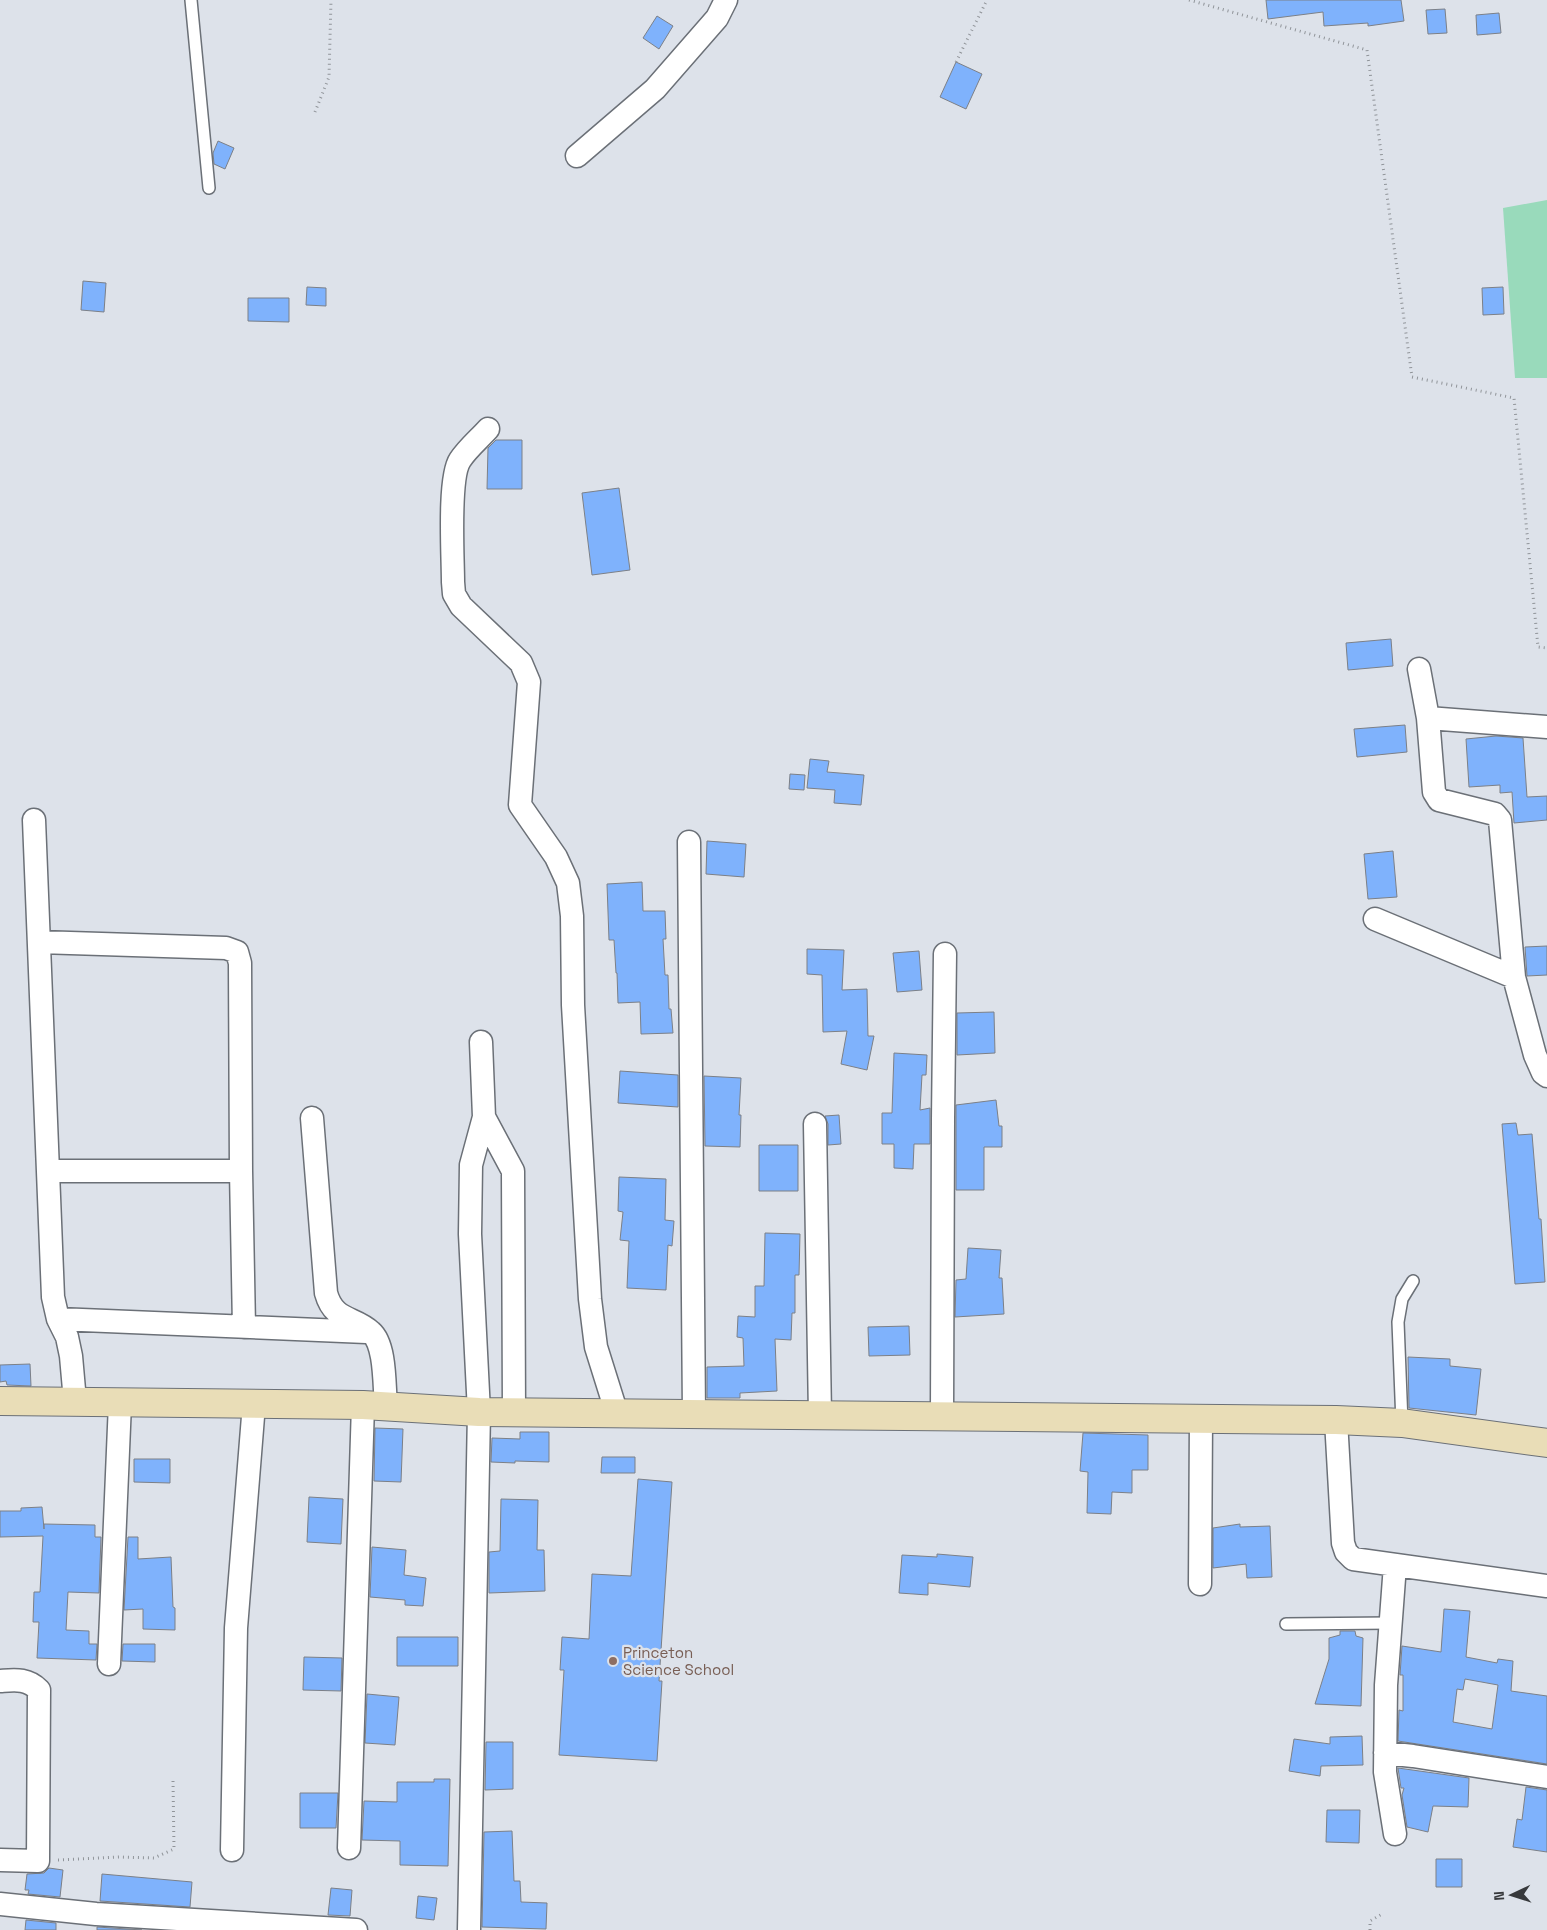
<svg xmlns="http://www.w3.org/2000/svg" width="1547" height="1930" font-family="'Space Grotesk',sans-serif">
  <rect width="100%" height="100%" fill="#dde2ea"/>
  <path fill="#99dabb" d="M1547,200V378H1515L1503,208Z"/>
  <path fill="#7fb2fc" stroke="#7c8087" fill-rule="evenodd" d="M1266,0H1401L1404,21L1368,26V23L1324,26L1323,12L1268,19Z
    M1445,9L1447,33L1428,34L1426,10Z
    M1499,13L1501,33L1477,35L1476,15Z
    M657,16L673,26L659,49L643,38Z
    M956,62L982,74L966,109L940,97Z
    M218,141L234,148L225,169L214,164L213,153Z
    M83,281L106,283L104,312L81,310Z
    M307,287L326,288V306L306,305Z
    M1503,287L1504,314L1483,315L1482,288Z
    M248,298H289V322L248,321Z
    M496,440H522V489H487L488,448Z
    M619,488L630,570L592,575L582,493Z
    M1391,639L1393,666L1348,670L1346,643Z
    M1405,725L1407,752L1357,757L1354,729Z
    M1496,736L1523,738L1527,797L1547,796V820L1514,823L1512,792L1500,793V785L1469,787L1466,739Z
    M810,759L829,761L827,772L864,775L861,805L834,803L835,790L807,788Z
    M790,774L805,775L804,790L789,789Z
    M707,841L746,844L744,877L706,874Z
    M1393,851L1397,897L1368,899L1364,854Z
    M642,882L643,911H665L666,939H663L665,975H668L669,1009H671L673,1033L641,1034L640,1002L618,1003L617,973H616L614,940H609L607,884Z
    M1547,946V975L1527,976L1525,947Z
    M807,949L844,950L842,990L867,989L868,1036H874L867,1070L841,1064L847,1031L823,1032L822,975L807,974Z
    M919,951L922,990L897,992L893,953Z
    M994,1012L995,1053L957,1055V1013Z
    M894,1053L927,1055L926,1075H922L920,1110L930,1108V1144H914L913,1169L894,1168V1144H882V1113H892Z
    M620,1071L678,1075V1107L618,1103Z
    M704,1076L741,1078L739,1115H741L740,1147L705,1146Z
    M996,1100L999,1126H1002V1147H984V1190H956V1105Z
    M839,1115L841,1144L828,1145V1124L825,1116Z
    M1516,1123L1518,1135L1532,1134L1539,1219H1541L1545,1282L1515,1284L1502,1124Z
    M759,1145H798V1191H759Z
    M619,1177L666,1179L665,1220L674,1221L672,1246L668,1245L666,1290L627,1288L629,1241L620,1240L623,1212L618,1211Z
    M765,1233L800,1234L799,1275H795V1313H792L791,1340L775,1339L777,1391L740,1393V1398H707V1367L744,1366L743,1338L737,1337L738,1316L755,1317V1286H764Z
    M968,1248L1001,1250L999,1278H1002L1004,1314L955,1317L956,1280L966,1279Z
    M909,1326L910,1355L869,1356L868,1327Z
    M1408,1357L1450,1359V1366L1481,1369L1476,1415L1409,1408Z
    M30,1364L31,1386L7,1385L6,1381L0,1382V1365Z
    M375,1428L403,1429L401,1482L374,1481Z
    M520,1432H549V1462L515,1461V1463L491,1462L492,1438L520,1439Z
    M1083,1433L1148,1435V1470H1132V1493L1112,1492L1111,1514L1087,1513L1088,1472L1080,1471Z
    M602,1457H635V1473H601Z
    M134,1459H170V1483L134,1482Z
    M638,1479L672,1482L659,1681H662L657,1761L559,1755L564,1670H560L562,1637L589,1639L592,1574L631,1576Z
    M309,1497L343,1499L341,1544L307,1542Z
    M501,1499L538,1500L537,1550H544L545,1591L489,1593V1552L500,1551Z
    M42,1507L44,1529V1524L95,1525V1537H101L99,1593L68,1592L66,1630L89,1631V1644H97L96,1660L37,1658L39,1622H33L34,1592H40L43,1536L0,1537V1511H21V1508Z
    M1240,1524V1527L1270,1526L1272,1577L1247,1578L1246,1564L1213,1568V1528Z
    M128,1537H138V1559L171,1557L173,1607L175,1608V1630L143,1629V1609L124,1610Z
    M372,1547L406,1550L404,1575L426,1578L423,1606L405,1605V1600L370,1597Z
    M937,1554L973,1557L970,1587L928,1583V1595L899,1593L902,1555L937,1557Z
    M1444,1609L1470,1611L1466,1657L1497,1663L1498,1659L1513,1661L1511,1691L1547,1696V1764L1398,1741L1399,1710L1403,1711V1675H1400L1402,1646L1441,1652ZM1465,1679L1498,1685L1492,1729L1453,1722L1457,1689L1463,1690Z
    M1340,1631H1355L1356,1636L1363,1638L1361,1706L1315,1704L1329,1659V1638L1340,1635Z
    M397,1637H458V1666H397Z
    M123,1644H155V1662L122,1661Z
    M304,1657L342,1658L341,1691L303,1690Z
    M367,1694L399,1697L395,1745L365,1743Z
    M1362,1736L1363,1765L1321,1766L1320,1776L1289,1771L1294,1739L1330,1744V1737Z
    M486,1742H513V1789L485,1790Z
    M1398,1768L1469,1778L1468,1807L1433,1806L1428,1832L1407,1827L1402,1795L1404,1788H1401Z
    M434,1779H450L448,1866L400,1865V1841L362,1840L364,1801L397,1802V1782H434Z
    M1526,1787L1547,1790V1852L1513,1847L1517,1819L1522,1820Z
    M300,1793H338L336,1828H300Z
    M1327,1810H1360L1359,1843L1326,1842Z
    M512,1831L514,1881H520L521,1902L547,1903L546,1929L482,1927L484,1832Z
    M1436,1859H1462V1887H1436Z
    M49,1868L63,1870L60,1897L28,1894L29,1890H25L27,1874L44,1873Z
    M102,1874L192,1882L190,1907L100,1901Z
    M331,1888L352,1890L350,1916L328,1915Z
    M418,1896L437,1898L434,1920L416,1918Z
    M26,1920L56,1923V1930H25Z
    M97,1927L142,1930H97Z"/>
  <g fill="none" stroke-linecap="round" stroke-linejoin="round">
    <defs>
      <path id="lane" d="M191,0L209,188
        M1402,1423L1398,1322L1402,1299L1413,1281
        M1286,1624L1391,1623"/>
      <path id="street" d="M577,156L655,89L717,18L726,0
        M488,429C479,439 467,449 460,460C448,478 453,557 453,582L454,594L461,606L521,663L529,682L520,805L556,857L568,883L572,916L573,1005L590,1299L596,1347L617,1414
        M1419,669L1428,718L1434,792L1439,800L1495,814L1500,820L1514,977L1535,1055L1543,1073L1547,1076
        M1428,718L1547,727
        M34,820L53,1297L58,1319L67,1337L71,1356L75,1401
        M689,842L694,1414
        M1375,919L1514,977
        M39,942L226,948L237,952L240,963L241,1171H48
        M484,1117L513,1171L514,1412
        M312,1118L326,1293C334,1322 354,1316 371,1332C386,1345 384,1386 386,1406
        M815,1124L820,1415
        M241,1171L244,1327
        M58,1319L366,1332
        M942,1416L943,1119L945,954
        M1336,1420L1343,1543L1346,1552L1353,1559L1547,1586
        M1395,1565L1386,1685L1385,1772L1395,1834
        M1200,1584L1201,1418
        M109,1664L120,1403
        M0,1681C15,1680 27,1678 39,1690L38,1861L0,1860
        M1385,1753L1413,1756L1547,1777
        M349,1848L363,1405
        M232,1850L236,1628L254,1404
        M0,1904L96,1914L356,1930
        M469,1930L479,1412L470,1234L471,1165L484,1117L481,1042"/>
      <path id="secondary" d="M0,1401L363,1405L479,1412L1336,1420L1402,1423L1547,1443"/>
    </defs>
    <use href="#lane" stroke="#6b7077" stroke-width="14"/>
    <use href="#street" stroke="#6b7077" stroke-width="25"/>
    <use href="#secondary" stroke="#6b7077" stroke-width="30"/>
    <path stroke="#909499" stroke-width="3" stroke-dasharray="1 4" stroke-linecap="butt" d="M1189,0L1367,50L1412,377L1514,398L1538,647L1547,648
      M956,62L987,0
      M315,112L329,77L331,0
      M58,1860L119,1857L154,1858L174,1849L173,1780
      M1370,1930V1921L1382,1914"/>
    <use href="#lane" stroke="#fff" stroke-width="11"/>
    <use href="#street" stroke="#fff" stroke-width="22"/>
    <use href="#secondary" stroke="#e9ddb7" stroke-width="28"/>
  </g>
  <circle fill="#8d6e63" stroke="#dde2ea" stroke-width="2" cx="613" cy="1661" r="5"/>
  <g text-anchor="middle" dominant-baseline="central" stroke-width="4.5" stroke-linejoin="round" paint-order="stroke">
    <g font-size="15" fill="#785e54" stroke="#dde2ea" text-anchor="start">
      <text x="623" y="1652">Princeton<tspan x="623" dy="17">Science School</tspan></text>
    </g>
  </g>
  <g transform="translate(1512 1895) rotate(266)" stroke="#dde2ea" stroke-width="4" paint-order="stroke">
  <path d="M0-4L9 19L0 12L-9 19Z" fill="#37393c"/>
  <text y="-8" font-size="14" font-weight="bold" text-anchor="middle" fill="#37393c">N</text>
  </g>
</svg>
